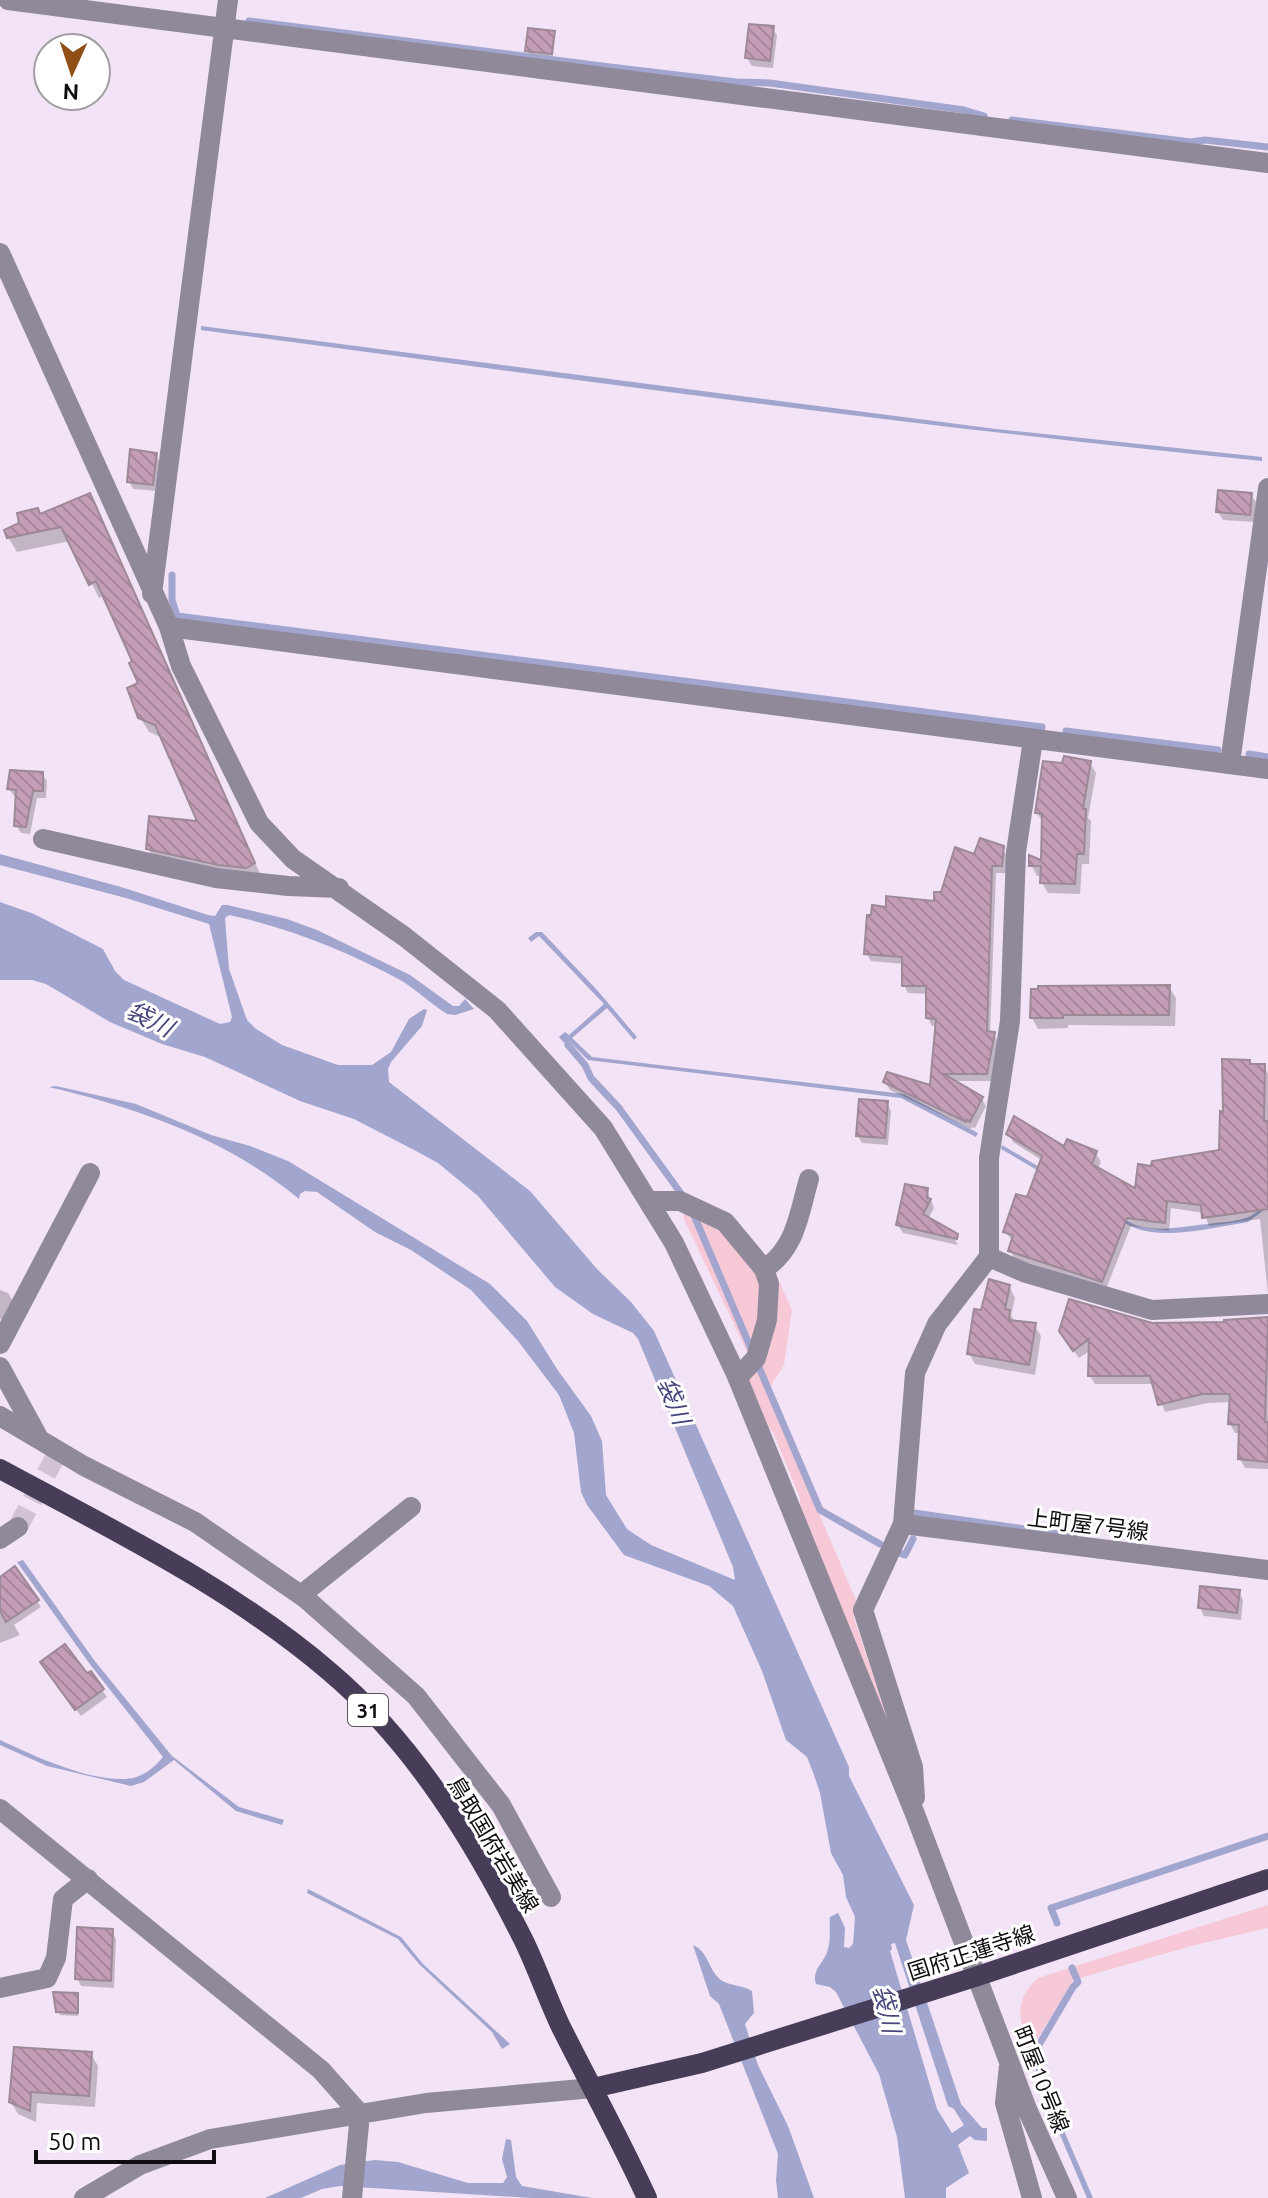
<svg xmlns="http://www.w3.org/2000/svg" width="1268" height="2198" font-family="Ubuntu,'Noto Sans JP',sans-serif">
  <defs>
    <pattern id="building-back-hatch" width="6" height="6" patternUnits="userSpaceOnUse" patternTransform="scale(2)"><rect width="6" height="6" fill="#c49db7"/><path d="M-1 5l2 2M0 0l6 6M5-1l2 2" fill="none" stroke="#a7869c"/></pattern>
  </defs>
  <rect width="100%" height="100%" fill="#f3e3f6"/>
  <path fill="#f7c9d7" d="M686,1210L715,1221L758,1271L761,1314L749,1356L683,1217Z
    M776,1274L792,1310L784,1365L767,1392L856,1600L854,1618L903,1767L801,1515L800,1498L773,1432L758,1417L745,1382Z
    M1268,1905V1928L1195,1945L1073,1980L1027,2056L1018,2034L1024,2031C1016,2010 1021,1993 1038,1978Z"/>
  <path fill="#a2a5cd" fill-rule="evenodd" d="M201,326L996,429L1262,457V461C908,426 554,377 201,330Z
    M0,854L121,887L208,915L215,916L222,905H227L287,919L317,930L410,975L453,1006H459L465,999L474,1009L455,1015L447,1014C431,1004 418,991 402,981C347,951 290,928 229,915L225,918L229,969L247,1020L256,1029L282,1045L338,1065H372L391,1052L409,1019L424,1009L427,1010L422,1026L391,1062L388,1069L389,1082L530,1191L597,1269L631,1302L654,1331L849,1767V1776L914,1905L906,1940L961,2104L982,2128H987V2141L975,2140L970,2136L958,2145L969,2173L946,2188V2198H905L897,2137L879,2074L836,1992L830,1987L816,1984C811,1969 825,1963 828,1949C831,1939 829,1927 830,1917L838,1913L845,1928L844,1947L849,1948L853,1944L855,1917L846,1897L843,1875L831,1853L820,1793L814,1775L807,1757L786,1740L762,1671L733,1606L709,1586L624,1555L587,1505L581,1492L574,1433L559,1395L518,1341L471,1290L411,1250L375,1232L317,1192L305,1191L300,1194L299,1199C227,1139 138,1108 49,1087L56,1086L136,1104L211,1135L250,1146L288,1161L490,1284L527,1321L557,1369L591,1416L602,1441L606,1495L627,1529L651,1545L735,1580L733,1567L638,1339L633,1333L593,1314L555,1287L478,1196L438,1163L416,1151L354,1119L300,1101L205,1057L162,1044L110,1022L46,984L32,980H0V902L34,914L103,949L115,971L124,980L220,1024L230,1022L232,1017L209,924L126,898L0,865ZM895,1943L948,2106L954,2109L964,2125L952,2133L937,2109L890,1951L892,1949L891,1944Z
    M536,932H542L597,990L637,1037L634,1040L607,1008L572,1038L592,1057L904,1094L978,1133L976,1137L901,1098L588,1060L569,1041L565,1044L559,1037L565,1032L569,1035L604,1004L539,936L531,942L528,938Z
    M1002,1145L1117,1213C1139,1237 1179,1227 1208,1224C1220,1222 1234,1222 1246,1218C1255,1215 1258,1208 1268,1207L1248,1222L1237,1224C1199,1230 1143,1245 1113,1214L1001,1149Z
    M23,1560L94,1660L172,1756L239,1807L284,1820L282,1825L236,1811L174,1760L144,1782L131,1786L47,1766L0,1745V1740C34,1756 88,1781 126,1779C142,1778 154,1768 163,1757L89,1663L17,1562Z
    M308,1889L401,1937L423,1964L510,2044L502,2049L492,2032L420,1965L398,1939L307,1893Z
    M693,1945C710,1953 707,1969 721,1980C730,1986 742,1985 752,1991L754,2013L745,2024L758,2065L788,2126L814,2198H778L776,2180L778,2154L719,2004L710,1996Z
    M1059,2119L1093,2198H1087L1054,2121Z
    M506,2139L511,2140L516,2177L522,2186L592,2198H531L340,2186L322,2189L301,2198H265L340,2165L375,2160L398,2162L468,2183H503L507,2177L502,2159Z"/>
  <path fill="#0003" d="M772,28L777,35L773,68L752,66L747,58Z
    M554,33L553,57L529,54L528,51Z
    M156,455L160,463L157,491L133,489L129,481Z
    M1251,495L1256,502L1254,522L1223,520L1218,512Z
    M97,510L262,878L156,863L148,848L200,824L163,738L149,732L140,717V684L134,662L105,595L99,598L70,541L17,552L8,537L40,516Z
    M1090,763L1096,773L1088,818L1091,821L1089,864H1082L1080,894L1048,893L1042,883V876H1037L1031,865L1043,862L1044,824L1037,813L1064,766Z
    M42,774L47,781L46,798H37L30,834L21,833L16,825L18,797L14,796L9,789Z
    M1002,848L1007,856L1006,873H996L990,1034H994L998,1042L991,1081H952L982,1099L986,1106L975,1128L972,1127L971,1129L890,1090L885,1082L931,1088L937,1026H932L928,1018V994L908,993L904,985V964L871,961L867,954L888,909L936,903L975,856Z
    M1169,987L1176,998L1175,1026L1068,1025V1028L1038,1029L1032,1018Z
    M1249,1062L1252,1066H1264L1268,1074V1294L1260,1219L1209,1226L1204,1213L1171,1208L1169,1231L1131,1226L1106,1289L1015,1259L1010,1250L1013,1241L1005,1232L1028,1200L1043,1161L1013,1142L1008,1133L1065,1148L1096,1153L1101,1162L1097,1170L1136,1191L1153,1168L1221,1152L1225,1114Z
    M887,1103L891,1111L888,1145L862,1143L858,1136Z
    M927,1190L934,1208L928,1219L957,1235L958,1238H954L958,1245L903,1233L898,1225Z
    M1009,1286L1015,1298L1011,1315L1015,1323L1034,1325L1041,1336L1035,1375L975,1364L969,1353L983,1312Z
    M0,1290L8,1293L13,1301L5,1321L0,1319Z
    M1268,1318V1469L1245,1468L1240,1459V1433H1235L1230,1424L1232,1402L1208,1403L1165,1412L1154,1384H1095L1090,1376L1091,1350L1079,1358L1066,1340L1152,1325L1226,1324V1321Z
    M0,1579L37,1601L41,1607L14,1625L20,1635L0,1643Z
    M1239,1592L1243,1600L1241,1620L1204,1616L1200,1608Z
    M47,1670L86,1676L102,1690L107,1697L81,1716Z
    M112,1931L116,1939L114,1988L81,1986L77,1978Z
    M77,1995L78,2016L60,2015L58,2011Z
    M91,2054L98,2066L95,2107L37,2103L36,2122L18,2114L11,2102Z"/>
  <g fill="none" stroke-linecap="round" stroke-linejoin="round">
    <path stroke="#a2a5cd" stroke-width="7" d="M249,21L610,67L736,82L770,83L964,110L984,116
      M1012,120L1191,142L1205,140L1268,147
      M172,575V600L177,616L1042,727
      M1066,731L1218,750
      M1249,754L1268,757
      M568,1045L585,1065L591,1078L619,1108L685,1199
      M693,1213L820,1510L880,1544
      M914,1513L1074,1536
      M902,1554L905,1555L913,1539
      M1057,1923L1051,1908L1268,1836
      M1048,2089L1033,2055L1073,1987L1078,1982L1072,1968"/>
  </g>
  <path fill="url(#building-back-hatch)" stroke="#9e8996" stroke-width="2" d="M749,24L774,26L770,61L745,58Z
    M528,28L555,31L552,54L525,51Z
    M130,449L157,453L153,485L127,482Z
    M1218,490L1252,493L1250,515L1216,512Z
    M90,493L255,863L246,868L218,865L146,849L149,816L197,821L155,725L138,718L127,688L138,683L129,663L132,661L96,581L89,585L61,527L7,538L4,530L19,523L17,513L38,508L40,514Z
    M1064,756L1091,761L1083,809H1086L1084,854H1077L1075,884L1040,883L1041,866H1029V855L1041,860L1042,814L1035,813L1043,761L1062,763Z
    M10,770L43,772V791H33L26,827L14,826L16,790L7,789Z
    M980,838L1004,846L1002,866H992L987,1031L995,1032L987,1074H944L983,1097L970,1122L967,1120L966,1122L883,1082L887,1072L930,1085L936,1019L926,1018V986H902V957L864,954L867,915H871L872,905L886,907V896L934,901V892H941L955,847L974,854Z
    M1170,985L1169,1015H1063V1018H1030L1031,989H1038V986Z
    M1222,1059L1250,1060V1064H1265L1264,1121H1268V1209L1202,1218L1201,1205L1167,1201L1165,1223L1127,1218L1102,1282L1008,1251L1013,1235L1003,1232L1016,1194L1027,1197L1042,1156L1006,1134L1014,1116L1064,1146L1067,1139L1097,1151L1092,1164L1135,1188L1138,1164L1151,1166L1152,1161L1219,1150L1220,1111L1223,1112Z
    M859,1099L888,1101L885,1138L856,1136Z
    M905,1184L928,1188L927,1198L931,1199L923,1214L958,1234L957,1239L896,1225Z
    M989,1279L1010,1285L1005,1309L1010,1310L1009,1320L1036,1323L1029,1365L967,1354L974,1309L981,1310Z
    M1069,1299L1152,1323L1224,1322V1320L1268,1317L1265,1422H1268V1462L1238,1459L1239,1425L1228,1424L1230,1394H1202L1158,1405L1150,1376H1088L1089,1339L1073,1351L1059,1331Z
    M15,1566L39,1600L6,1622L0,1611V1577Z
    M1200,1586L1240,1590L1237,1613L1198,1608Z
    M65,1644L87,1673L91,1671L104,1689L75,1710L40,1662Z
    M77,1927L113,1929L111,1981L75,1979Z
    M53,1992L78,1993V2013L56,2012Z
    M14,2047L92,2052L89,2096L31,2092L30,2111L9,2102Z"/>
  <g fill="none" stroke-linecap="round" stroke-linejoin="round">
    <path stroke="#d1c3d4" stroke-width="20" stroke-dasharray="20 10" stroke-linecap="butt" d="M18,1527L59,1450"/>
    <path stroke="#8f899a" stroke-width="20" d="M8,0L1268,163
      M0,253L169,627L181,666L259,823L293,859L405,937L497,1010L603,1128L674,1243L736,1374L915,1814L1027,2109L1067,2198
      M152,594L228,0
      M169,627L1268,769
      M1230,763L1268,488
      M43,839L216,878L288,886L339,888
      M648,1201H680L725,1222L764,1269L769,1284L767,1320L756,1358L738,1377
      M989,1257L1026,1273L1152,1310L1268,1304
      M764,1269C796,1249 799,1213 809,1179
      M0,1344L90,1173
      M0,1367L37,1435
      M0,1416L84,1466L195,1522L305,1598L416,1696L501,1805L551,1897
      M903,1524L1268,1570
      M0,1539L18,1527
      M301,1595L411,1507
      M915,1798L913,1767L863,1610L903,1524L915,1373L937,1324L989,1257V1158L1010,1021L1016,852L1033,740
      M0,1809L321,2070L360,2114L352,2198
      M0,1988L47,1978L56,1958L63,1899L88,1879
      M1009,2066L1005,2103L1032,2198
      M84,2198L140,2165L210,2139L426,2103L593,2088"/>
    <path stroke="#473d59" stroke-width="20" d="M0,1469C113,1530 232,1588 330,1672C414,1743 475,1843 524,1941C537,1968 547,1997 560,2025C589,2083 620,2139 647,2198
      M593,2088L702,2063L975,1977L1268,1879"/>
  </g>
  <g text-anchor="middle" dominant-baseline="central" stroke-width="6" stroke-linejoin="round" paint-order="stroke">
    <rect fill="#fff" stroke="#585559" stroke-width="2" x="348" y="1694" width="40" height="32" rx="6"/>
    <g font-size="20" font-weight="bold" fill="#110c12">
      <text x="368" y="1710">31</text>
    </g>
    <g font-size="22" fill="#110c12" stroke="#fff">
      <text transform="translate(1088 1524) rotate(7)">上町屋7号線</text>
      <text transform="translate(494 1844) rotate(59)">鳥取国府岩美線</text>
      <text transform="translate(971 1952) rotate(-18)">国府正蓮寺線</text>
      <text transform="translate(1042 2079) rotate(68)">町屋10号線</text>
    </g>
    <g font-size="24" font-style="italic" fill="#47477d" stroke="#fff">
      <text transform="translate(150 1019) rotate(27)">袋川</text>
      <text transform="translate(674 1401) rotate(68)">袋川</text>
      <text transform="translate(887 2009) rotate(77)">袋川</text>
    </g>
  </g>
  <g transform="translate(72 72) rotate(183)"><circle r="38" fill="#ffffff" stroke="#a09ea0" stroke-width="2"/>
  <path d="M0-6L14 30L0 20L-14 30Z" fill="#8f4f17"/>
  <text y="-12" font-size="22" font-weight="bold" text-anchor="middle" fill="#110c12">N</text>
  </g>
  <path d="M36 2150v12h178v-12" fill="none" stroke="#110c12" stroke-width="4"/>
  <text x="48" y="2150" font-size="24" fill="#110c12" stroke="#ffffff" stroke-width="6" paint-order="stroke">50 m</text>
</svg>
